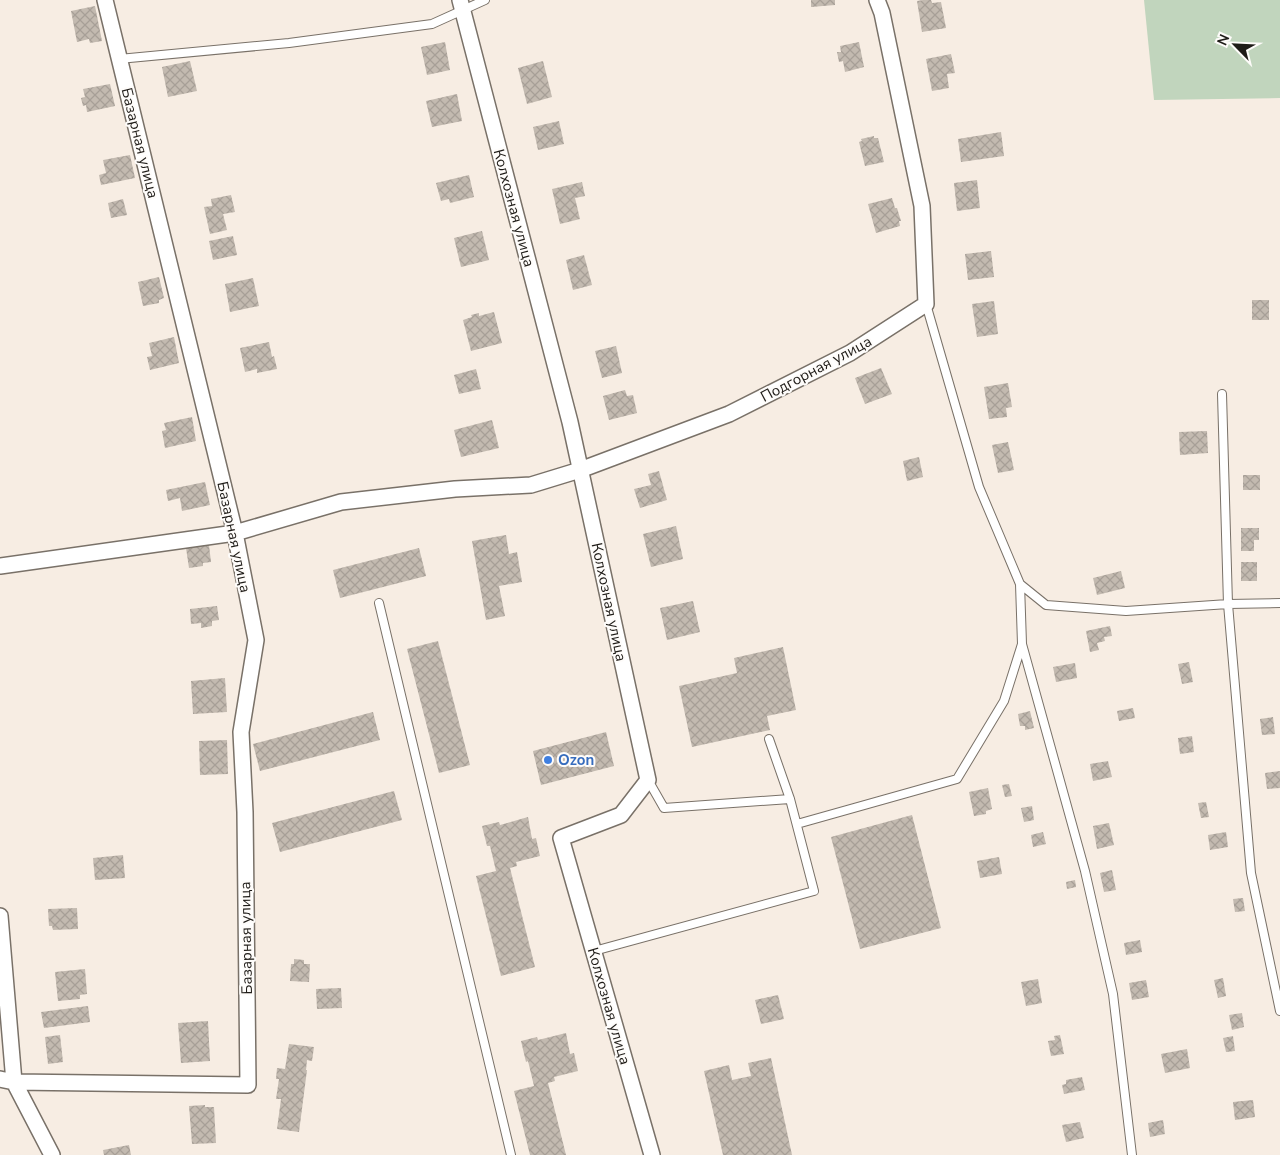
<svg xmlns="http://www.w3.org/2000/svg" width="1280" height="1155" font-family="'Nunito Sans',sans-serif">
  <defs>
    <pattern id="building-cross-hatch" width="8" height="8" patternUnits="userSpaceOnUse" patternTransform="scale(1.25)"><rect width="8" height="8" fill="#c3bab0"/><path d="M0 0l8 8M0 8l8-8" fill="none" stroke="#a79f97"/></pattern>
  </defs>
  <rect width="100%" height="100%" fill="#f7ede3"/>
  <path fill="#c1d5bd" d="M1144,0H1280V98L1154,100Z"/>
  <path fill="url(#building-cross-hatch)" d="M811,0H835V5L811,7Z
    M923,0H931L932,3L941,2L946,28L922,32L917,1Z
    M95,6L102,41L90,43L89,39L77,42L71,11Z
    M445,42L450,70L427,75L421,47Z
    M859,42L864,67L845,72L843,61L839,62L837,52H841L840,46Z
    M951,54L955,73L947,74L949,88L932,91L926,59Z
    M190,61L197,91L168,97L162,67Z
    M543,61L552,97L527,104L518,68Z
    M110,84L115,106L87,112L86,105L83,106L81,98L85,97L83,89Z
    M457,94L462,121L432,127L426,101Z
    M559,121L564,144L538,150L533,127Z
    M1001,132L1004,156L961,162L958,139Z
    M874,136V138H878L884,162L865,166L859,142L862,141L861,139Z
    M130,155L135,178L101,185L99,175L106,173L103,160Z
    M469,175L474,197L450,203L449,199L441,201L436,183Z
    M977,180L980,208L957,211L954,183Z
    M582,182L585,196L575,198L580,219L560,224L552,189Z
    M231,195L235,212L223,214L227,230L210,234L204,207L212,206L211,199Z
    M892,198L895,208H897L901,221H899L900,226L876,233L868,204Z
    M123,199L127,215L111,218L108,203Z
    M482,231L489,260L461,267L454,238Z
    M233,236L237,255L213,260L209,241Z
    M991,251L994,277L968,280L965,254Z
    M584,255L592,285L573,290L566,260Z
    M159,277L164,298L159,300V303L143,306L138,282Z
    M253,278L259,306L230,312L225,284Z
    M1252,300H1269V320H1252Z
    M994,301L998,334L977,337L972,304Z
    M494,312L502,343L471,351L463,320L472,317L471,315L479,313V316Z
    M174,337L179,363L150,370L147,357L152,356L149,343Z
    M269,342L272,357L274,356L277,369L257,373V369L245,372L240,348Z
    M616,346L622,373L602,378L595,351Z
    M881,368L892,394L865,404L855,378Z
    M476,369L481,389L459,394L454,375Z
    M1008,383L1012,407L1006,408L1007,417L989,419L984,387Z
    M625,390L627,396L633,395L637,413L609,420L603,396Z
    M192,417L196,441L165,448L162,431L166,430L164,423Z
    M492,420L499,448L461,457L454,430Z
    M1207,431L1208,453L1180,455L1179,432Z
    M1008,442L1014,470L998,473L992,445Z
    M919,457L923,477L907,481L903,461Z
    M659,471L667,500L640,508L634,489L651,485L648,474Z
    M1243,475H1260V490H1243Z
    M205,482L210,505L182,511L180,498L168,501L166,490Z
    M676,526L683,559L651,567L643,534Z
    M1241,528H1259V540H1254V551H1241Z
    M506,535L509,554L517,552L522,582L499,586L505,616L486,620L472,541Z
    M209,545L211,562L203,563V566L189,568L186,548Z
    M419,548L426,576L340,598L333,570Z
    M1241,562H1257V581H1241Z
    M1121,571L1125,588L1097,595L1093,578Z
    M693,601L700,632L667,640L660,608Z
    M217,606L219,620L212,621V626L201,628V623L191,624L190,609Z
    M1110,626L1112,636L1104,637L1105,641L1097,643L1099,650L1090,652L1086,631Z
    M438,641L470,765L439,773L407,649Z
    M783,647L796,710L767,716L770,730L692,747L679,686L737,673L734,658Z
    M1189,662L1193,682L1182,684L1178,664Z
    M1075,663L1077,678L1056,682L1053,667Z
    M225,678L227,712L193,714L191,681Z
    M1133,708L1135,718L1119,721L1117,711Z
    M1030,711L1034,728L1025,730V726H1020L1018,714Z
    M373,712L380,740L260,771L253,744Z
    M1273,717L1275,734L1262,735L1260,719Z
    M606,732L614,766L541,785L533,751Z
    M1192,736L1194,752L1180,754L1178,738Z
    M227,740L228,774L200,775L199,741Z
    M1108,761L1112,777L1093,781L1090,764Z
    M1280,771V788L1267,789L1265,773Z
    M1009,784L1012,796L1005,797L1002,785Z
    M988,788L992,809L986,811V814L974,816L969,792Z
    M394,791L402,820L280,852L272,823Z
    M1206,802L1209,817L1201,818L1198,803Z
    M1032,806L1034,820L1024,822L1021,808Z
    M912,815L941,928L860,949L831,837Z
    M528,817L532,839L536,838L540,856L516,862L517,866L510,868L535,967L501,976L476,876L496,871L490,846H487L482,826L499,822L500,825Z
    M1109,823L1114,845L1097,849L1093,826Z
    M1043,832L1046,844L1033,847L1031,835Z
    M1226,832L1228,847L1210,850L1208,835Z
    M123,855L125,878L95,880L93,858Z
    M999,857L1002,874L980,878L977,861Z
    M1112,870L1116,890L1104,892L1100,873Z
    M1075,880L1076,887L1067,889L1066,882Z
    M1243,898L1245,911L1235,912L1233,899Z
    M77,908L78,929L53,930L52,926H49L48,909Z
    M1140,940L1142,952L1126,955L1124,943Z
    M294,959L304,960V964H310L309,982L290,981L291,964H294Z
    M85,969L87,994L80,995V999L58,1001L55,972Z
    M1223,978L1226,996L1218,998L1214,980Z
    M1038,979L1042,1003L1026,1006L1021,982Z
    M1146,980L1149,997L1132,1000L1129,983Z
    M341,988L342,1008L317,1009L316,989Z
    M778,995L784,1019L761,1024L755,1000Z
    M88,1006L90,1022L44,1028L41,1012Z
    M1242,1013L1244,1027L1232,1030L1229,1015Z
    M208,1021L210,1061L181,1063L178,1023Z
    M566,1033L570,1054L574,1053L578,1071L554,1077L555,1081L548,1083L566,1155H530L514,1091L534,1086L528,1061L526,1062L521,1041L537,1037L538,1040Z
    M60,1035L63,1062L48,1064L45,1037Z
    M1060,1035L1064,1054L1051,1056L1048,1041L1055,1040L1054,1036Z
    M1233,1036L1235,1051L1226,1052L1223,1038Z
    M289,1044L314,1047L312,1061L307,1060L306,1070H307L299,1132L277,1129L281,1099H276L279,1079H276L277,1068L285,1069Z
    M1187,1049L1190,1068L1165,1073L1161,1054Z
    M771,1058L792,1155H723L704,1071L729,1065L732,1080L751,1076L748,1063Z
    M1082,1077L1085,1090L1064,1094L1062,1085L1066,1084V1080Z
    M1253,1100L1255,1117L1235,1120L1233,1102Z
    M205,1105V1107H214L216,1143L192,1144L189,1106Z
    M1163,1120L1165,1134L1150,1137L1148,1123Z
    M1080,1122L1084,1138L1066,1142L1062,1125Z
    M129,1145L131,1155H104L103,1150Z"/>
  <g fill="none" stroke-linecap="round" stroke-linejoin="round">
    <defs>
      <path id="service" d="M119,59L289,43L432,24L485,0
        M926,304L979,487L1020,584L1046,605L1126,611L1228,604L1280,603
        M1222,394L1228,604L1251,873L1280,1011
        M1020,584L1022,644L1085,871L1113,994L1132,1155
        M379,603L511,1155
        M648,780L664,808L790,799
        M797,824L957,779L1004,701L1022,644
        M594,951L814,891L790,799L769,739"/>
      <path id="minor" d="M460,0L570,422L648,780L621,815L561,838L652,1155
        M0,566L235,533L341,502L455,489L531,485L580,470L729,414L850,353L926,304L922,206L882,13L877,0
        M0,916L14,1082L248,1085L245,812L241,732L256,640L235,533L105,0
        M0,1079L14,1082L52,1155"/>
    </defs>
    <use href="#service" stroke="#797168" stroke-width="10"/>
    <use href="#minor" stroke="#797168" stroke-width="18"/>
    <use href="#service" stroke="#fff" stroke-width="8"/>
    <use href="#minor" stroke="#fff" stroke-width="15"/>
  </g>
  <circle fill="#3f7fe0" stroke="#fefcfa" stroke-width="2" cx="548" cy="760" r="5"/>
  <g text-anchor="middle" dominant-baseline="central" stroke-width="4" stroke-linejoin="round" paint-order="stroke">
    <g font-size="15" fill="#1e1b17" stroke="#fefcfa">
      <text transform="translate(140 143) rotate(76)">Базарная улица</text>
      <text transform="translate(514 208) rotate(75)">Колхозная улица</text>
      <text transform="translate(816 369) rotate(-28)">Подгорная улица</text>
      <text transform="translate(234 537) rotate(78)">Базарная улица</text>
      <text transform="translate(609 602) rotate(78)">Колхозная улица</text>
      <text transform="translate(246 938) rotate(-91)">Базарная улица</text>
      <text transform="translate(609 1006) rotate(74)">Колхозная улица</text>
    </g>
    <g font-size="15" font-weight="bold" fill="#366cbe" stroke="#fefcfa" text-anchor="start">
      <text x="558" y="760">Ozon</text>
    </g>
  </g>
  <g transform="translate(1235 45) rotate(294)" stroke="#fefcfa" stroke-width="4" paint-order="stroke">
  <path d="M0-4L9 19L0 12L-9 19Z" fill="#1e1b17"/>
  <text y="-8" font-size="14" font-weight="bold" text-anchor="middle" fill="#1e1b17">N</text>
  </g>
</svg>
